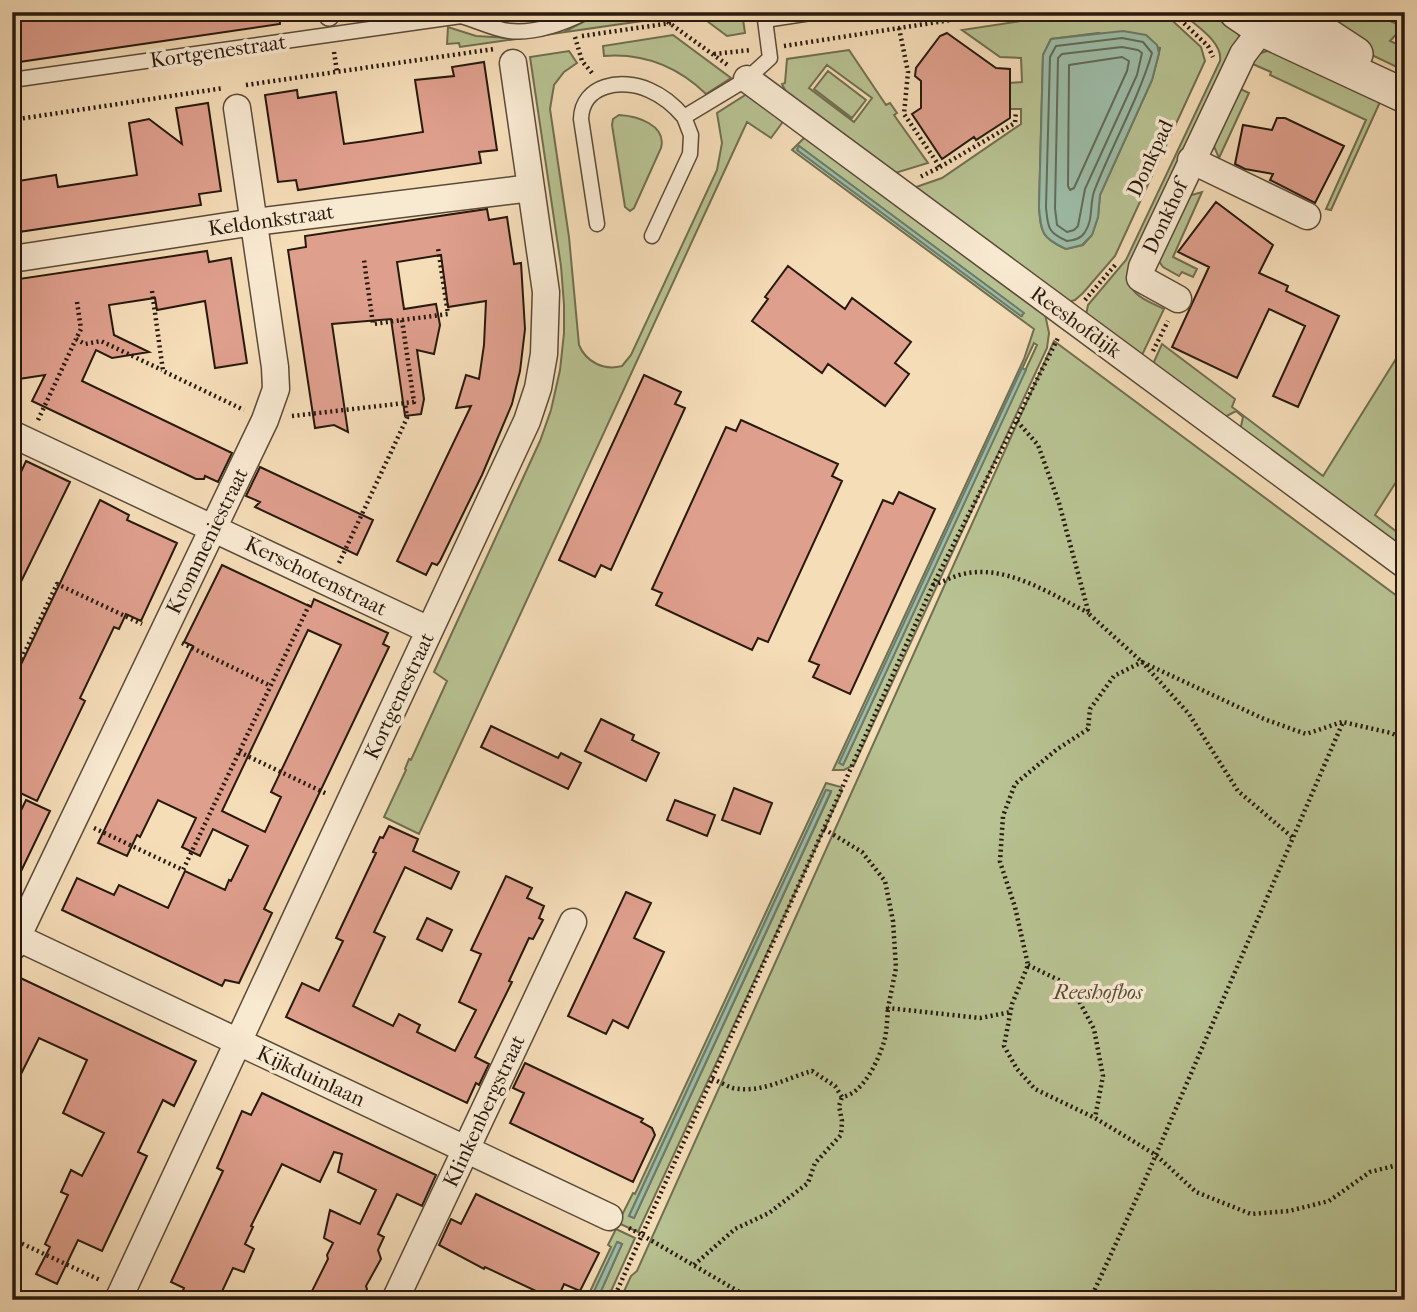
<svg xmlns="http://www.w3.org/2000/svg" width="1417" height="1312" font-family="'IM FELL French Canon',serif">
  <rect width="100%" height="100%" fill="#f5ddb8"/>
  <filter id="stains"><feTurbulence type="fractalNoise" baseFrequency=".00286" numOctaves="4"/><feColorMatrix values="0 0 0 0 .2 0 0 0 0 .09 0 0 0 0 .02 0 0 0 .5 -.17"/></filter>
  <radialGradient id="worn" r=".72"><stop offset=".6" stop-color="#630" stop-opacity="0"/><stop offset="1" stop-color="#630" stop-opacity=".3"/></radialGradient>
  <path fill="#b8c292" stroke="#706e50" stroke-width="2" fill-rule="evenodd" d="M602,12H639L649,20L460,47L459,43L447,44L448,27L476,36L511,38L564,32Z
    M695,12H742L745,33L727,36Z
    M1080,12H1163L1201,47L1205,61L1115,256L1083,293L1075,300L1068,302L913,188L942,178L1021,124V109H1010V83L1022,82L1021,58L1000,57L962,30ZM1098,33L1160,48L1159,53L1152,80L1100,195L1098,217L1092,235L1083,245L1066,249C1042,238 1041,233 1039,207L1043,55L1051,39Z
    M1181,12H1217L1238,27L1239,37L1129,273C1128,296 1146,300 1164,309L1142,355L1086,315L1088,305L1126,260L1220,61C1223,41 1194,25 1181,12Z
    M1301,12H1342L1343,17C1365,6 1383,18 1403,27L1390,41L1405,48V71L1355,47Z
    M673,35L731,78L706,94C678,67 643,53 604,56L603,46Z
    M1273,49L1405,109V113L1380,102L1331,210L1326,209L1366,120L1270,75L1271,72L1248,62L1252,56Z
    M849,50L886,105L890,103L897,113L894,115L928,163L892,174L786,92L782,84L785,83L787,59ZM827,65L872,98L854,122L809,88Z
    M569,51L577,63L564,72L554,85L550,109L569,237L579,345C586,362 604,371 622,366L631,355L717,170L722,143L717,113L750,92L782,115V123L771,138L747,122L419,834L384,817L406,770L405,769L409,759L411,760L447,681L434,672L540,441L551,410L560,370L564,333V305L561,266L530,57Z
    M828,71L866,100L852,118L814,89Z
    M1236,87L1249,93L1219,158L1213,144Z
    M619,115C637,116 667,125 661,148L634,208L630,211L625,207L612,125L613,119Z
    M806,136L1045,314L1049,333L1047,348L854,765L844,770H833L1024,359L1034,329L792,150ZM799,146L1023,313L1022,316L797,150ZM1034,343L1037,345L843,765L840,763Z
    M1202,192L1173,257L1197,269L1193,277L1182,272L1179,276L1163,267L1158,260L1188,196Z
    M1054,341L1405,602V1300H620L631,1276L637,1271Z
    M1162,344L1235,399L1232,407L1323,476L1399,354L1405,357V468L1375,515L1402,536L1394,546L1293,466L1282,461L1240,431L1243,417L1236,411L1223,418L1153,364Z
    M826,783L841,787L842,791L638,1232L618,1223L633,1193L635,1194ZM826,790L831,792L634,1218L629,1216Z
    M616,1229L635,1238L607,1300H597L622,1244L618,1242L590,1300H586L611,1247L608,1245Z"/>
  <path fill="#9dbda8" stroke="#6e7b6a" stroke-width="2" d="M1123,31L1146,35L1157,45L1159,53L1152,80L1100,195L1098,217L1092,235L1082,245L1066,249C1042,238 1041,233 1039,207L1043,55L1051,39Z
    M799,146L1024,313L1021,316L797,150Z
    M1022,368L1026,370L843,765L839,763Z
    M826,790L831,791L634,1218L629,1216Z
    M617,1242L622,1244L597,1300H590Z"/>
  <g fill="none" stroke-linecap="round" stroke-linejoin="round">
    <path stroke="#626b5a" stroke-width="2" d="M1122,38L1143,42L1152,53C1138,100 1113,143 1095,189C1089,202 1094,219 1085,232C1081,239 1074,240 1067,241C1047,232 1048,227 1046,207L1050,57L1056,46Z
      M1122,47L1138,50L1142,53L1137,75L1085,189L1078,226L1074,230L1067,232L1057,225L1055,208L1058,58L1062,54Z
      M1122,57L1129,61L1127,71L1074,188L1070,190L1068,186L1069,65Z"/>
  </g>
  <path fill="#df9f8d" stroke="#27190d" stroke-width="2" fill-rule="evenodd" d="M12,12H279L280,24L12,63Z
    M947,33L996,68L1010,69V118L976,140L974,137L942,159L912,114L921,108V81L915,76L916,68L940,36Z
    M484,62L497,150L479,152L481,163L298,190L296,180L278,182L265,95L297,90L298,98L336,92L344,144L366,141L423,132L415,80L454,76L452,67Z
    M208,103L221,191L199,194L201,205L12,233V182L56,175L58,187L137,175L129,123L149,119L182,144L176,108Z
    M1277,118H1285L1344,146L1315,203L1270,180L1273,174L1245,169L1235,164L1243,125L1272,130Z
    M1216,202L1273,245L1259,273L1288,286L1286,291L1339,316L1298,407L1273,396L1305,326L1269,309L1237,378L1172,347L1209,267L1178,252Z
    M487,209L489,220L507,217L514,264L521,263L525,329L520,371L512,404L482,475L440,561L437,565L432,563L426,575L397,561L471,406L456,408L466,375L479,379L484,345L486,301L448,307L441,255L397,262L404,309L436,304L440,325L434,354L417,350L424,399L421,414L405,416L391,319L332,324L348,432L334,425L315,428L288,250L306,247L305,236Z
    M207,251L209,262L231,258L247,363L215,368L205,301L157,310L155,298L109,305L114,335L149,352L112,358L96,350L82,381L232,453L218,482L205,476L204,479H196L32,401L45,375L12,380V280Z
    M788,266L845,309L852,298L911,342L895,363L909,374L885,406L828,364L822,373L752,321L768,299L765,297Z
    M644,375L681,392L675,404L685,408L611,570L601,565L595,577L559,560Z
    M741,420L838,464L832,476L842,481L768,642L758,638L752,650L656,605L662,593L652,589L726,427L736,431Z
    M26,461L70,482L12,600V468L21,472Z
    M260,467L373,520L357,555L255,507L260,502L246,496Z
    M899,492L935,509L850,694L813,677L819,665L809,661L883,500L893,504Z
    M100,500L129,515L127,520L177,543L141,621L126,614L119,629L114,627L80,698L85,701L37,801L12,789V683Z
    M222,565L311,607L314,599L388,633L383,644L389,647L264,909L272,913L239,983L225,980L222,986L62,910L77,878L114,895L119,885L168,908L185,871L225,890L229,880L231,881L248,846L213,829L200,856L182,847L196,818L158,800L140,837L137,835L127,856L98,843L193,646L184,642ZM308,630L341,645L271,792L281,797L265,832L222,811Z
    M601,719L634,735L632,740L659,753L646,781L585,751Z
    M491,726L558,758L561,753L581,763L568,789L481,747Z
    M734,788L772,803L760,834L722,820Z
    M26,800L50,811L12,890V829Z
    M675,800L715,815L707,836L667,820Z
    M389,826L418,839L413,851L459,872L451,889L405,867L374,932L385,937L353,1006L393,1026L399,1014L420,1025L417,1032L455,1051L476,1010L459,1002L481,954L471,950L506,876L532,888L527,898L544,906L539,918L543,920L533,939L529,938L509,981L512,982L475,1057L489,1064L479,1085L476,1083L467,1103L286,1017L302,983L319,991L343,941L336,938L376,853L373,852L380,837L383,838Z
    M626,892L651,903L634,938L664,952L628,1028L613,1020L606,1034L568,1016Z
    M427,918L452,930L442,951L417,939Z
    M12,974L196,1061L174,1106L163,1100L138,1152L147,1156L102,1251L78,1240L57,1284L36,1274L50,1247L45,1244L68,1195L61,1192L71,1170L82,1176L104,1133L63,1113L87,1060L39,1038L12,1092Z
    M525,1063L643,1119L641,1122L652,1128L655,1135L633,1182L510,1123L524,1093L513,1088Z
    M262,1093L436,1175L422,1206L397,1194L378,1234L384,1237L378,1250L381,1259L366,1286L367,1289L362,1300H324L311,1293L328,1259L327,1255L333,1243L324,1238L330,1210L360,1224L376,1190L338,1172L342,1154L334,1152L320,1182L282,1164L251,1226L253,1227L245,1244L254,1249L244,1272L233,1268L218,1300H179L184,1288L171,1282L223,1171L217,1168L242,1111L251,1115Z
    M476,1194L599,1253L580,1291L564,1284L557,1300H555L485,1267L484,1269L439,1245L451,1219L461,1224Z"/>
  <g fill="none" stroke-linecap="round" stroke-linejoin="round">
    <defs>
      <path id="service" d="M765,20L817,12
        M12,80L461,16C476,20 493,29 509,31C535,34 564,23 586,12
        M597,224L581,119C582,84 622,78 649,90C663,96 674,105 684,117L747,79L770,58L764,12
        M652,236L690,154L691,135L684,117"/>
      <path id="pedestrian" d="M329,12V16"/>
      <path id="minor" d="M747,79L1405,565
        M1191,160L1307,216
        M12,259L254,222L531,188
        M1178,299L1140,278L1142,267L1243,54L1275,12
        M12,434L429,630
        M12,935L609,1217
        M12,948L265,420L276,389L275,367L237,108
        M118,1300L527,421L538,388L544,354L546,292L513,63
        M395,1300L573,922"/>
      <path id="tertiary" d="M1236,12L1261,29L1405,96
        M1292,12L1356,54"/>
    </defs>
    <use href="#service" stroke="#5a4a38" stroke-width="17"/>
    <use href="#pedestrian" stroke="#5a4a38" stroke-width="22"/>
    <use href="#minor" stroke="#5a4a38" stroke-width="29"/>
    <use href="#tertiary" stroke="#5a4a38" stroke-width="36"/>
    <path stroke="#27190d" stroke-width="4.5" stroke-dasharray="2 3.5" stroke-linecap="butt" d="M654,12L729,66
      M1172,12L1208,46L1213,57
      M899,28L908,72L904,114L940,167L920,177
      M582,36L671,23
      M575,37L582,61L592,73
      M784,46L1002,12
      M334,52L337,72
      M714,54L751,50
      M246,85L494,49
      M12,120L224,88
      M940,167L1015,123L1016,111
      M152,291L163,371L244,410
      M1085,300L1116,264
      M77,302L81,329L76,339L85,344L101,341L162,370
      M402,320L448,314L438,248
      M1153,351L1168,321
      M292,416L414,402L402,320L373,324L364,260
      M38,420L76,339
      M1017,421L1038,445L1059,503L1089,614L1142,662L1264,719L1306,734L1342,722
      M339,563L407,418L405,403
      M933,585C942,582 950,578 959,575C1004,562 1050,594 1089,613
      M182,643L271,686
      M12,679L57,584L142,624
      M239,752L327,794
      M94,828L183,870L311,601
      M824,829L862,852L885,881L893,921L896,968L888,1008L980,1018L1011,1012
      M1292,837L1238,791L1189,714L1142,662L1114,676L1090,709L1088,729L1056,750L1015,784L1003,816L1000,862L1015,907L1028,965L1012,1004L1004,1046L1017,1069L1035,1089L1095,1118L1156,1155L1196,1192L1251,1214L1289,1211L1329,1201L1370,1172L1405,1163
      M1028,965L1071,986L1094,1029L1103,1076L1095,1118
      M712,1079C719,1081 726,1086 733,1088C760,1094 787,1078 812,1071L835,1086L842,1097C863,1094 878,1061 884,1042C887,1032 887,1019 888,1008
      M629,1228L642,1235L933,585L1058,338
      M12,1239L100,1280
      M694,1265L735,1229L769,1213L808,1183L815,1163L841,1135L842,1121L839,1106L842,1097
      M613,1300L642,1235L753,1300
      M1090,1300L1145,1180L1343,722L1391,733L1405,739"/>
    <use href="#service" stroke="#f8e9d1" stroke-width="14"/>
    <use href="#pedestrian" stroke="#f8e9d1" stroke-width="19"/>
    <use href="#minor" stroke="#f8e9d1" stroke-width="26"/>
    <use href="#tertiary" stroke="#f8e9d1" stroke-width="33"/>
  </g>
  <g text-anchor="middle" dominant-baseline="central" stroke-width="7" stroke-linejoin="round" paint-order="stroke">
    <g font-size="21" fill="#27190d" stroke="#f8e9d1">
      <text transform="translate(218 51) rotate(-8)">Kortgenestraat</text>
      <text transform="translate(1150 158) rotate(-65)">Donkpad</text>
      <text transform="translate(1165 217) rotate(-65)">Donkhof</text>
      <text transform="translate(271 220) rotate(-8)">Keldonkstraat</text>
      <text transform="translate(1076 322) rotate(36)">Reeshofdijk</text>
      <text transform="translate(207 541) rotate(-64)">Krommeniestraat</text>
      <text transform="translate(316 576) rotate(26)">Kerschotenstraat</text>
      <text transform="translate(399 696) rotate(-65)">Kortgenestraat</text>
      <text transform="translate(311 1076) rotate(25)">Kijkduinlaan</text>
      <text transform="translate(484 1111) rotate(-65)">Klinkenbergstraat</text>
    </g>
    <g font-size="21" font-style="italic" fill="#524c35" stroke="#f8e9d1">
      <text x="1098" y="992">Reeshofbos</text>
    </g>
  </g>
  <rect width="1417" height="1312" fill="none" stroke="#f5ddb8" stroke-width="42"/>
  <rect x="14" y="14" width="1389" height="1284" fill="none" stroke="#27190d" stroke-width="3.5"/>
  <rect x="21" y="21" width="1375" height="1270" fill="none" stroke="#27190d" stroke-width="2"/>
  <rect width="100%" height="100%" filter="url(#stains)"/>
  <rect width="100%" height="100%" fill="url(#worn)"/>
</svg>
